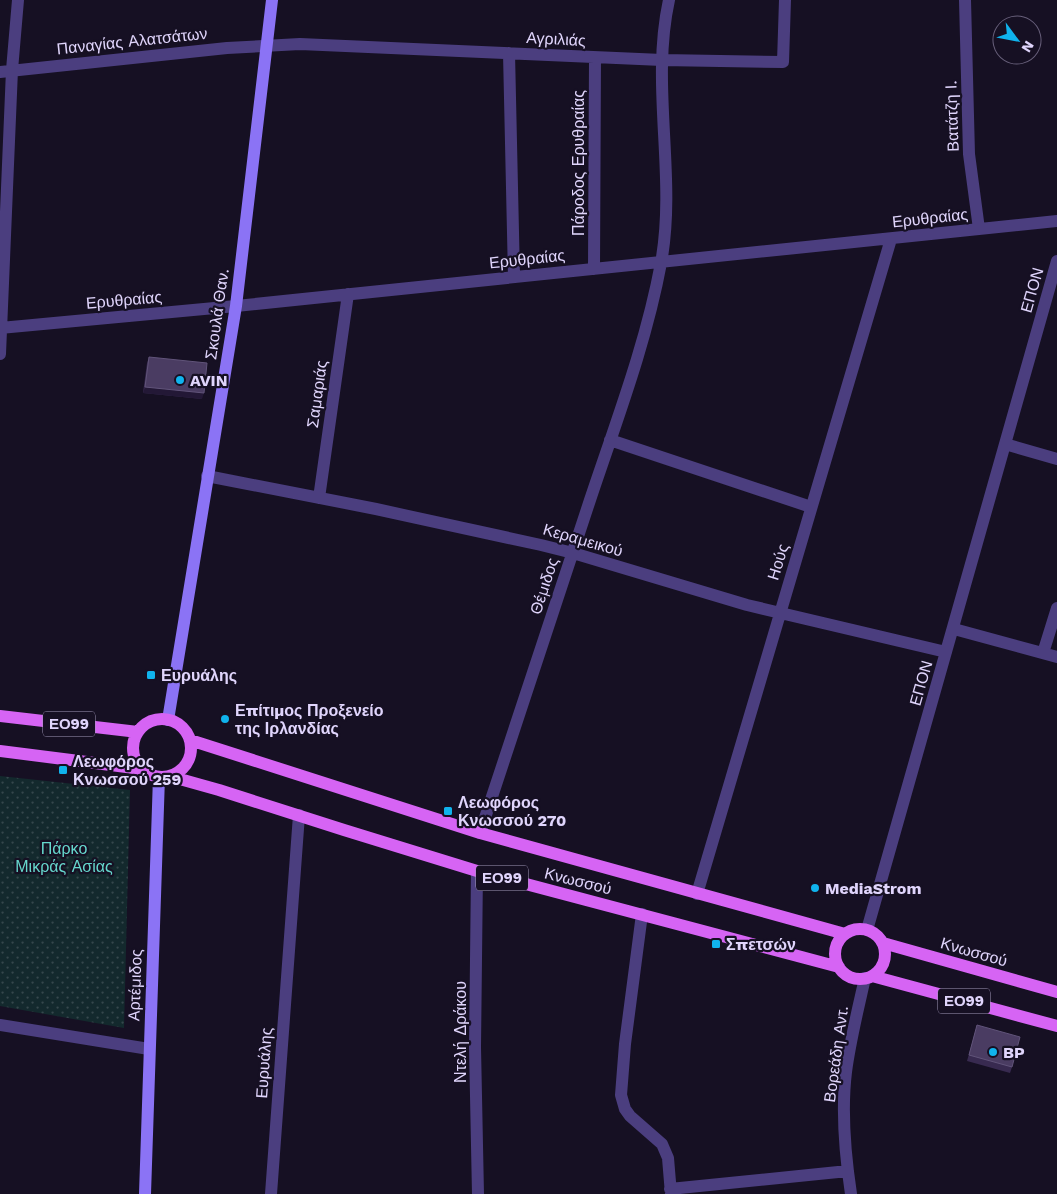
<svg xmlns="http://www.w3.org/2000/svg" width="1057" height="1194" font-family="'Work Sans',sans-serif">
  <defs>
    <pattern id="green-dots" width="8" height="8" patternUnits="userSpaceOnUse" patternTransform="scale(1.25)"><rect width="8" height="8" fill="#13292d"/><path d="M2 2h.1M6 6h.1" fill="none" stroke="#35474c" stroke-width="1.8" stroke-linecap="round"/></pattern>
  </defs>
  <rect width="100%" height="100%" fill="#161023"/>
  <path fill="url(#green-dots)" d="M0,776L130,790L124,1028L0,1006Z"/>
  <g fill="none" stroke-linecap="round" stroke-linejoin="round">
    <path stroke="#4b3e7f" stroke-width="12" d="M965,0L969,154L979,229
      M509,53L514,277
      M0,72L227,48L300,44L662,60L783,62L785,0
      M594,269L595,58
      M0,328L236,306L1057,221
      M0,354L12,70L18,0
      M610,440L811,507
      M1005,444L1057,459
      M207,476L376,509L541,545L573,553L747,605L946,652
      M319,498L348,294
      M954,629L1057,657
      M1043,653L1057,608
      M480,833C516,722 553,611 590,500C616,422 646,344 661,263C677,176 650,86 669,0
      M477,871L475,1047L478,1194
      M697,894L891,239
      M642,914L625,1044L621,1095L625,1109L630,1116L662,1144L668,1158L671,1194
      M867,930L1057,261
      M0,1025L149,1049
      M670,1189L848,1171
      M271,1194L299,815
      M851,1194C845,1154 841,1113 846,1072C850,1041 858,1009 865,978"/>
    <path stroke="#8b73f5" stroke-width="12" d="M168,720L236,306L272,0
      M145,1194L159,777"/>
    <path stroke="#d664f4" stroke-width="12" d="M0,716L138,732
      M133 748a29 29 0 1 1 58 0a29 29 0 1 1-58 0Z
      M190,740L480,833L845,934
      M0,751L142,769
      M169,776L219,790L344,830L477,871L839,967
      M835 954a25 25 0 1 1 50 0a25 25 0 1 1-50 0Z
      M883,943L1057,992
      M872,976L1057,1026"/>
  </g>
  <path fill="#382a50" d="M149,357L202,399L143,393L147,363Z
    M977,1025L1012,1067L1010,1073L967,1061Z"/>
  <path fill="#231836" d="M145,387L204,393L202,399L143,393Z"/>
  <path fill="#4a3c62" stroke="#61547a" d="M149,357L207,363L204,393L145,387Z
    M977,1025L1020,1037L1012,1067L969,1055Z"/>
  <g fill="#10b3ed" stroke="#161023" stroke-width="2">
    <circle cx="180" cy="380" r="5"/>
    <rect x="146" y="670" width="10" height="10" rx="2.5"/>
    <circle cx="225" cy="719" r="5"/>
    <rect x="58" y="765" width="10" height="10" rx="2.5"/>
    <rect x="443" y="806" width="10" height="10" rx="2.5"/>
    <circle cx="815" cy="888" r="5"/>
    <rect x="711" y="939" width="10" height="10" rx="2.5"/>
    <circle cx="993" cy="1052" r="5"/>
  </g>
  <g text-anchor="middle" dominant-baseline="central" stroke-width="4.5" stroke-linejoin="round" paint-order="stroke">
    <g fill="#161023" stroke="#a39abb" stroke-width="1">
      <rect x="43" y="711.5" width="52" height="25" rx="4"/>
      <rect x="476" y="865.5" width="52" height="25" rx="4"/>
      <rect x="938" y="988.5" width="52" height="25" rx="4"/>
    </g>
    <g font-size="15" font-weight="bold" fill="#e0d5fc">
      <text x="69" y="724">ΕΟ99</text>
      <text x="502" y="878">ΕΟ99</text>
      <text x="964" y="1001">ΕΟ99</text>
    </g>
    <g font-size="16" fill="#e0d5fc" stroke="#161023">
      <text transform="translate(556 39) rotate(3)">Αγριλιάς</text>
      <text transform="translate(132 41) rotate(-6)">Παναγίας Αλατσάτων</text>
      <text transform="translate(952 116) rotate(-92)">Βατάτζη Ι.</text>
      <text transform="translate(578 163) rotate(-90)">Πάροδος Ερυθραίας</text>
      <text transform="translate(930 218) rotate(-6)">Ερυθραίας</text>
      <text transform="translate(527 259) rotate(-6)">Ερυθραίας</text>
      <text transform="translate(1032 290) rotate(-74)">ΕΠΟΝ</text>
      <text transform="translate(124 300) rotate(-5)">Ερυθραίας</text>
      <text transform="translate(217 314) rotate(-82)">Σκουλά Θαν.</text>
      <text transform="translate(317 394) rotate(-82)">Σαμαριάς</text>
      <text transform="translate(583 540) rotate(16)">Κεραμεικού</text>
      <text transform="translate(778 562) rotate(-73)">Ηούς</text>
      <text transform="translate(544 586) rotate(-72)">Θέμιδος</text>
      <text transform="translate(921 683) rotate(-74)">ΕΠΟΝ</text>
      <text transform="translate(578 881) rotate(14)">Κνωσσού</text>
      <text transform="translate(974 952) rotate(16)">Κνωσσού</text>
      <text transform="translate(135 985) rotate(-88)">Αρτέμιδος</text>
      <text transform="translate(460 1032) rotate(-90)">Ντελή Δράκου</text>
      <text transform="translate(836 1054) rotate(-82)">Βορεάδη Αντ.</text>
      <text transform="translate(264 1063) rotate(-86)">Ευρυάλης</text>
    </g>
    <g font-size="16" font-weight="bold" fill="#e0d5fc" stroke="#161023" text-anchor="start">
      <text x="190" y="380">AVIN</text>
      <text x="161" y="675">Ευρυάλης</text>
      <text x="235" y="710">Επίτιμος Προξενείο<tspan x="235" dy="18">της Ιρλανδίας</tspan></text>
      <text x="73" y="761">Λεωφόρος<tspan x="73" dy="18">Κνωσσού 259</tspan></text>
      <text x="458" y="802">Λεωφόρος<tspan x="458" dy="18">Κνωσσού 270</tspan></text>
      <text x="825" y="888">MediaStrom</text>
      <text x="726" y="944">Σπετσών</text>
      <text x="1003" y="1052">BP</text>
    </g>
    <g font-size="16" fill="#66d7cd" stroke="#161023">
      <text x="64" y="848">Πάρκο<tspan x="64" dy="18">Μικράς Ασίας</tspan></text>
    </g>
  </g>
  <g transform="translate(1017 40) rotate(122)"><circle r="24" fill="#161023" stroke="#675f7a"/>
  <path d="M0-4L9 19L0 12L-9 19Z" fill="#10b3ed"/>
  <text y="-8" font-size="14" font-weight="bold" text-anchor="middle" fill="#e0d5fc">N</text>
  </g>
</svg>
